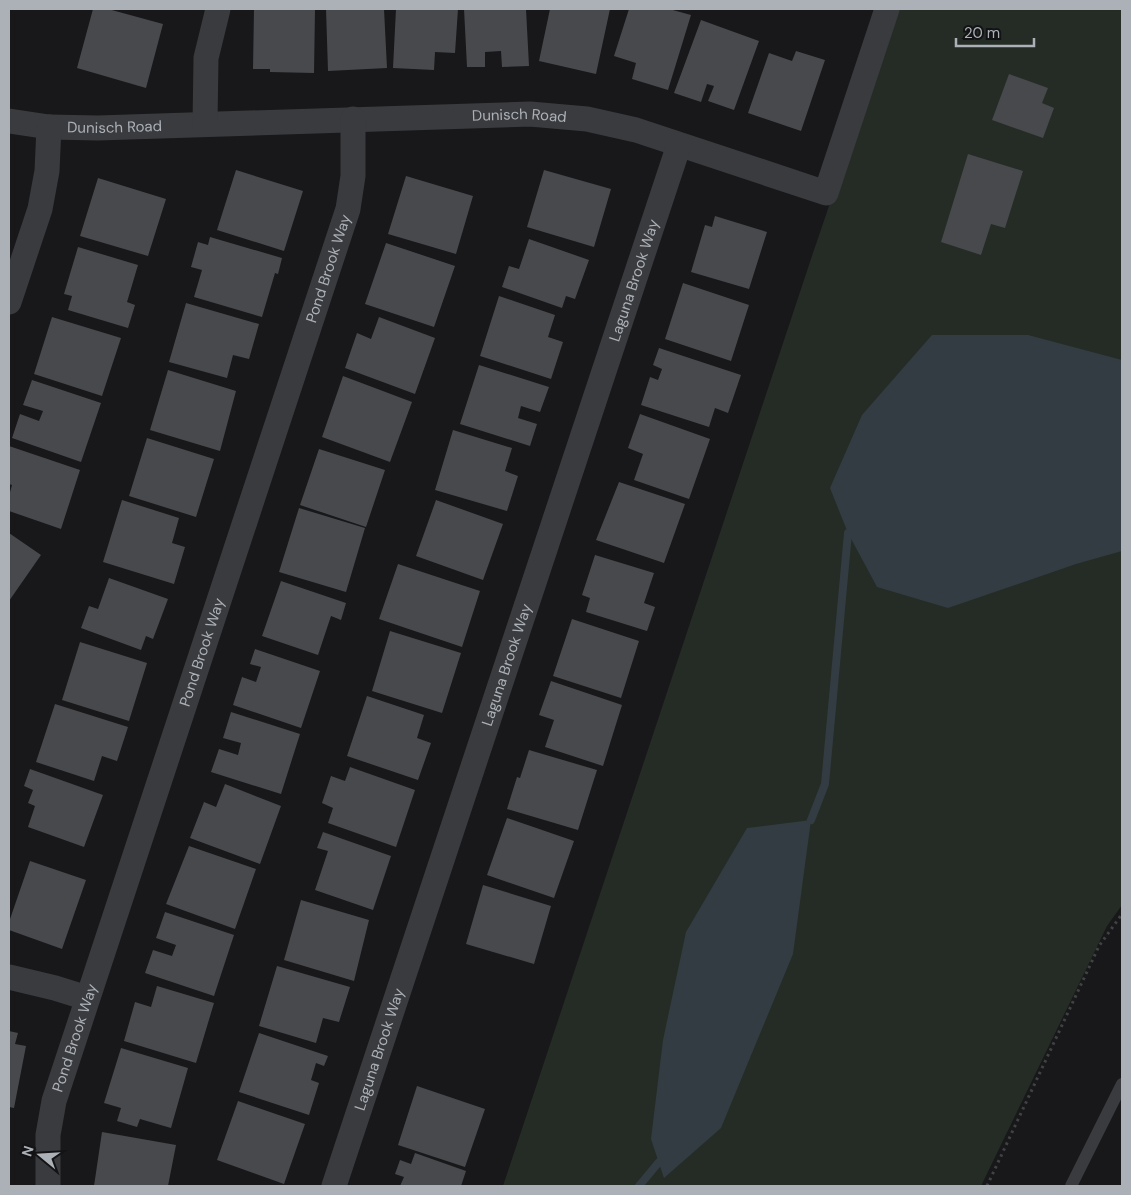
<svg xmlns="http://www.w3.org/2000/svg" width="1131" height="1195" font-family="'DM Sans',sans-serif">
  <rect width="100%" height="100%" fill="#18181a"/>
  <path fill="#252c25" d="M896,9H1122V905L1107,926L981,1186H503L813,253Z"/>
  <path fill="#333c42" d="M932,335H1028L1122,360V551L1076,564L948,608L877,587L848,533L830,488L862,415Z
    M811,820L793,954L721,1128L664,1178L651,1139L663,1040L686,932L747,828Z"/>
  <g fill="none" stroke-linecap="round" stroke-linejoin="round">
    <path stroke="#333c42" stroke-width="8" d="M811,820L825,784L848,533
      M639,1186L659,1162"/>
  </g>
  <path fill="#47494c" d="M93,9H108L163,24L146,88L77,68Z
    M254,9H315L314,73L270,72V69H253Z
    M326,9H384L387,68L328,71Z
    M396,9H458L455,53L435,52L434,70L393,68Z
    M464,9H526L529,66L502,67L501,51L485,52V67H467Z
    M550,9H610L596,74L539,61Z
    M629,9H669L691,15L668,90L632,79L636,63L614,56Z
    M701,20L759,41L734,110L708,101L714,86L707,84L701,102L674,93Z
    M796,51L825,60L801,131L748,113L769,53L792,61Z
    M1009,74L1048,88L1042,103L1054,108L1043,138L992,120Z
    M968,154L1023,171L1005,228L991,224L981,255L941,242Z
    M236,170L303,191L284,251L217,230Z
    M544,170L611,189L594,247L527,227Z
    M406,176L473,196L456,254L388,234Z
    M98,178L166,199L148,256L80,236Z
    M715,216L767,232L749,289L691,272L705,225L712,227Z
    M210,237L282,258L278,274L275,273L262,317L194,297L202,270L191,267L198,242L208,245Z
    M529,239L589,260L575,299L566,296L562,308L502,287L509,266L519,269Z
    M386,243L455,266L434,327L365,304Z
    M78,247L138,265L127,302L135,305L128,328L68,310L72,296L64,294Z
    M683,283L749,305L731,361L665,339Z
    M499,296L555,315L548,337L563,342L551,379L480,356Z
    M186,303L259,324L249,359L233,355L227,378L169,362Z
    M52,317L121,338L102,396L34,374Z
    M379,317L435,338L415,394L345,368L357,333L371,339Z
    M659,348L741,375L728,413L715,408L709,427L641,405L650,377L658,380L662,369L653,365Z
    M479,365L549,387L540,412L521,406L518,418L537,424L530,446L460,424Z
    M168,370L236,391L220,451L150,430Z
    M343,376L412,402L390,462L322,437Z
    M32,380L101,403L81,462L12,438L20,414L39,421L43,411L23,405Z
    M640,414L710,439L689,499L634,480L643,454L628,448Z
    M453,430L512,448L505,471L518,476L507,511L435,490Z
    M147,438L214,459L196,517L129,496Z
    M9,446L80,470L61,529L9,511V496L12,485L9,484Z
    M319,449L385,470L366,527L300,505Z
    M619,482L685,504L664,563L596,540Z
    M122,500L179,518L172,543L185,547L174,584L103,562Z
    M436,500L503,524L483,580L416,556Z
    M299,508L365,528L346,592L279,572Z
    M9,533L41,555L9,601Z
    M595,555L654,573L644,603L655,607L647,631L586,612L590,598L582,595Z
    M398,564L480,591L462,647L379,619Z
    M109,578L168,599L153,639L146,636L141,650L81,628L89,606L98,609Z
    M281,581L346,603L341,620L331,616L318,655L262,636Z
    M572,619L639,641L621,698L553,676Z
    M390,631L461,653L442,713L372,691Z
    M80,642L147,663L129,721L62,700Z
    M255,649L320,671L301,728L233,705L242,677L256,682L261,667L250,664Z
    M551,681L622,705L603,766L545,747L554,720L539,715Z
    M367,696L424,715L417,738L431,743L418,780L347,756Z
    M55,704L128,727L117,761L102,756L94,781L36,762Z
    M231,712L300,734L281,794L211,772L219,749L238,755L241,743L223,738Z
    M529,750L597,770L578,830L507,809L517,777L520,778Z
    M350,767L415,790L396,847L328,823L333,808L322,803L331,776L345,781Z
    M30,769L103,795L84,847L28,827L35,806L28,803L33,790L24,786Z
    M225,784L281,806L260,864L190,838L204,802L216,807Z
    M507,818L574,841L554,898L487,875Z
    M323,832L391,856L373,910L315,890L328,851L317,848Z
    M189,846L256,869L235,929L166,904Z
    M30,861L86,880L62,949L9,930V922Z
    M483,885L551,906L534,964L466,944Z
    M301,900L369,920L354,981L284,960Z
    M165,912L234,935L214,996L145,973L153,950L172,956L176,945L156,938Z
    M277,966L350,987L339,1022L323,1018L316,1043L259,1026Z
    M157,986L214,1003L196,1063L124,1041L135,1002L151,1007Z
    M9,1031L18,1033L15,1044L26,1046L14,1108L9,1107Z
    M259,1033L328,1056L324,1066L316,1063L311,1080L319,1083L309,1115L239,1092Z
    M121,1048L188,1068L171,1128L140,1119L137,1127L117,1121L121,1108L104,1103Z
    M417,1086L485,1109L465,1167L398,1145Z
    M238,1101L305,1124L284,1184L217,1160Z
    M102,1132L176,1145L168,1186H94Z
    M415,1153L466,1171L461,1186H400L404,1177L395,1174L400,1160L411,1164Z"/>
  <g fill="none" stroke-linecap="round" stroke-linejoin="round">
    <path stroke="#404245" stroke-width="3" stroke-dasharray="2.5 4" stroke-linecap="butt" d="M987,1186L1099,946L1122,914"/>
    <path stroke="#3a3b3e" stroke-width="12" d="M1071,1186L1122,1084"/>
    <g stroke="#3a3b3e" stroke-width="25">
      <path id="s1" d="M9,121L49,127L98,128L530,114L587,119L636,130L826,193L887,9"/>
      <path d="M205,124L206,58L218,9"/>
      <path d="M9,302L40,209L47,171L49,127"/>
      <path d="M9,977L55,988L87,998"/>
      <path id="s2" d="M48,1186V1135L54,1101L348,209L353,176V119"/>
      <path id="s3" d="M334,1186L679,145"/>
    </g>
  </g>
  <g text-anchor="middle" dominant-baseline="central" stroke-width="4.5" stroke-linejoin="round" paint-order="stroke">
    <g font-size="15" fill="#acb1b8" stroke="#131315">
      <text stroke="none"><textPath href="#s1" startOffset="511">Dunisch Road</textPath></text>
      <text stroke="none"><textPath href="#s1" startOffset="106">Dunisch Road</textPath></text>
      <text stroke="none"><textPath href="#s2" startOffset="962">Pond Brook Way</textPath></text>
      <text stroke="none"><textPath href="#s3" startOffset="954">Laguna Brook Way</textPath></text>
      <text stroke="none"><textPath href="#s2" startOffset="558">Pond Brook Way</textPath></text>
      <text stroke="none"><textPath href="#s3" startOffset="549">Laguna Brook Way</textPath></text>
      <text stroke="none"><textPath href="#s2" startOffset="152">Pond Brook Way</textPath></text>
      <text stroke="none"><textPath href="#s3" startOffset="144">Laguna Brook Way</textPath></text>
    </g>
  </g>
  <rect width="1131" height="1195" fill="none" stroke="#acb1b8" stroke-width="20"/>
  <g transform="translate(40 1155) rotate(288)" stroke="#131315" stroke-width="4" paint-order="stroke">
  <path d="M0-4L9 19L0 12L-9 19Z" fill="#acb1b8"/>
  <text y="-8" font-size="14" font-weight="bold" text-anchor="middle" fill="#acb1b8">N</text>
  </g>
  <path d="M956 38v8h78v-8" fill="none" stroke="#acb1b8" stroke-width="2.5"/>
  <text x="964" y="38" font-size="15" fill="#acb1b8" stroke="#131315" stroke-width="4" paint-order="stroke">20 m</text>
</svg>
